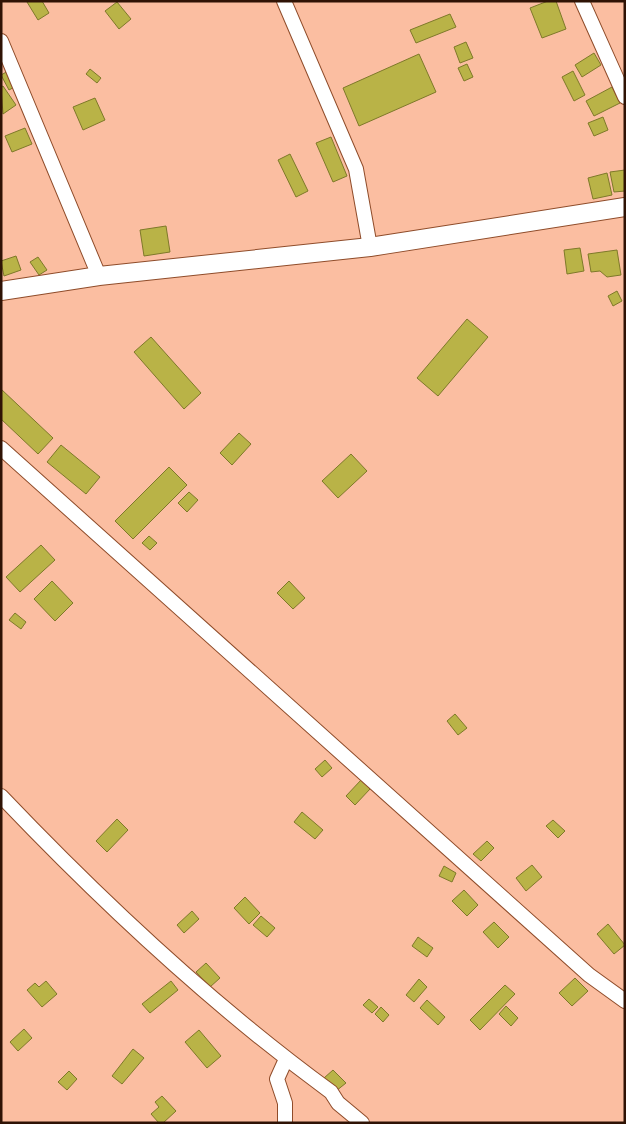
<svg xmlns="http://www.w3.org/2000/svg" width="626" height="1124" font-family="Georgia,serif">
  <rect width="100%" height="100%" fill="#fbbea1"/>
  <path fill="#b9b347" stroke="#7e7929" d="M29,1H42L49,13L38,20L27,2Z
    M548,1H556L566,29L542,38L530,8Z
    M117,2L131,19L119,29L105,11Z
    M450,14L456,27L416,43L410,30Z
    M466,42L473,58L460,63L454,47Z
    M594,53L601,65L582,77L575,65Z
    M419,54L436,92L359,126L343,88Z
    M467,64L473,77L464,81L458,68Z
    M90,69L101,78L97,83L86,74Z
    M10,70L18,85L9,90L1,75Z
    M573,71L585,95L574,101L562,77Z
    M3,86L16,105L3,114L1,87Z
    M612,87L620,103L594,116L586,101Z
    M95,98L105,120L83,130L73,107Z
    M603,117L608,130L594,136L588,123Z
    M25,128L32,144L12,152L5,136Z
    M331,137L347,176L333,182L316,143Z
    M290,154L308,191L296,197L278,160Z
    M625,170V191L614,192L610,172Z
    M607,173L612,195L593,199L588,178Z
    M166,226L170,252L144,256L140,230Z
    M580,248L584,271L567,274L564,250Z
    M617,250L621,275L607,277L600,271L591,272L588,254Z
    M16,256L21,270L4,276L1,261Z
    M38,257L47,270L39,275L30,262Z
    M617,291L622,301L613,306L608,296Z
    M467,319L488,337L438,396L417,378Z
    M151,337L201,393L184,409L134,352Z
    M1,389L53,438L38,454L1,419Z
    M239,433L251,444L232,465L220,453Z
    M61,445L100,477L86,494L47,462Z
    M351,454L367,471L338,498L322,481Z
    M169,467L187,485L133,539L115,521Z
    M189,492L198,500L187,512L178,503Z
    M149,536L157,543L150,550L142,543Z
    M41,545L55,560L20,592L6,577Z
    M52,581L73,603L55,621L34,599Z
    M289,581L305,598L293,609L277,593Z
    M15,613L26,622L21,629L9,620Z
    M455,714L467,728L458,735L447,721Z
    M325,760L332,768L322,777L315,769Z
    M361,780L370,789L355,805L346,796Z
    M302,812L323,830L315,839L294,822Z
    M117,819L128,830L107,852L96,841Z
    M553,820L565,831L558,838L546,826Z
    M487,841L494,848L481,861L473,854Z
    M532,865L542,877L526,891L516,878Z
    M444,866L456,873L452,882L439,876Z
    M464,890L478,905L467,916L452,901Z
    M245,897L260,913L249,924L234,908Z
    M192,911L199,919L184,933L177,925Z
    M261,916L275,928L267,937L253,925Z
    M494,922L509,937L498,948L483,932Z
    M608,924L625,945L614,954L597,934Z
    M418,937L433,948L427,957L412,946Z
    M206,963L220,978L210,987L196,972Z
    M575,978L588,991L572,1006L559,993Z
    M419,979L427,987L414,1002L406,995Z
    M46,981L57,994L42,1007L27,990L35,983L39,987Z
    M171,981L178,990L150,1013L142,1004Z
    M505,985L515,994L480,1030L470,1020Z
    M369,999L378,1007L372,1013L363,1005Z
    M427,1000L445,1017L438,1025L420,1008Z
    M506,1006L518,1018L511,1026L499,1014Z
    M381,1007L389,1015L383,1022L375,1014Z
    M24,1029L32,1038L18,1051L10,1042Z
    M199,1030L221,1056L207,1068L185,1042Z
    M133,1049L144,1058L122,1084L112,1076Z
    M333,1070L346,1083L336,1091L324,1078Z
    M69,1071L77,1079L67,1090L58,1082Z
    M162,1096L176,1111L163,1123H159L151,1114L159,1107L155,1102Z"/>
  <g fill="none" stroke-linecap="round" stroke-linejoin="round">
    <defs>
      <path id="minor" d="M284,1L356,169L370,247
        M582,1L625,97
        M1,41L99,276
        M1,448L589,975L625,1001
        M1,796C103,903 212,1005 331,1092L338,1103L362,1123
        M285,1123V1103L277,1079L286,1059"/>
      <path id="tertiary" d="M1,291L99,276L370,247L625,207"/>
    </defs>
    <use href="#minor" stroke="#8f4c2a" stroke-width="16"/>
    <use href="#tertiary" stroke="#8f4c2a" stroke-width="20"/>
    <use href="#minor" stroke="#fff" stroke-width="14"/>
    <use href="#tertiary" stroke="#fff" stroke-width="18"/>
  </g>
  <rect width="626" height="1124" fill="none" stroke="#2f1305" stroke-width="5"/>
</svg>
